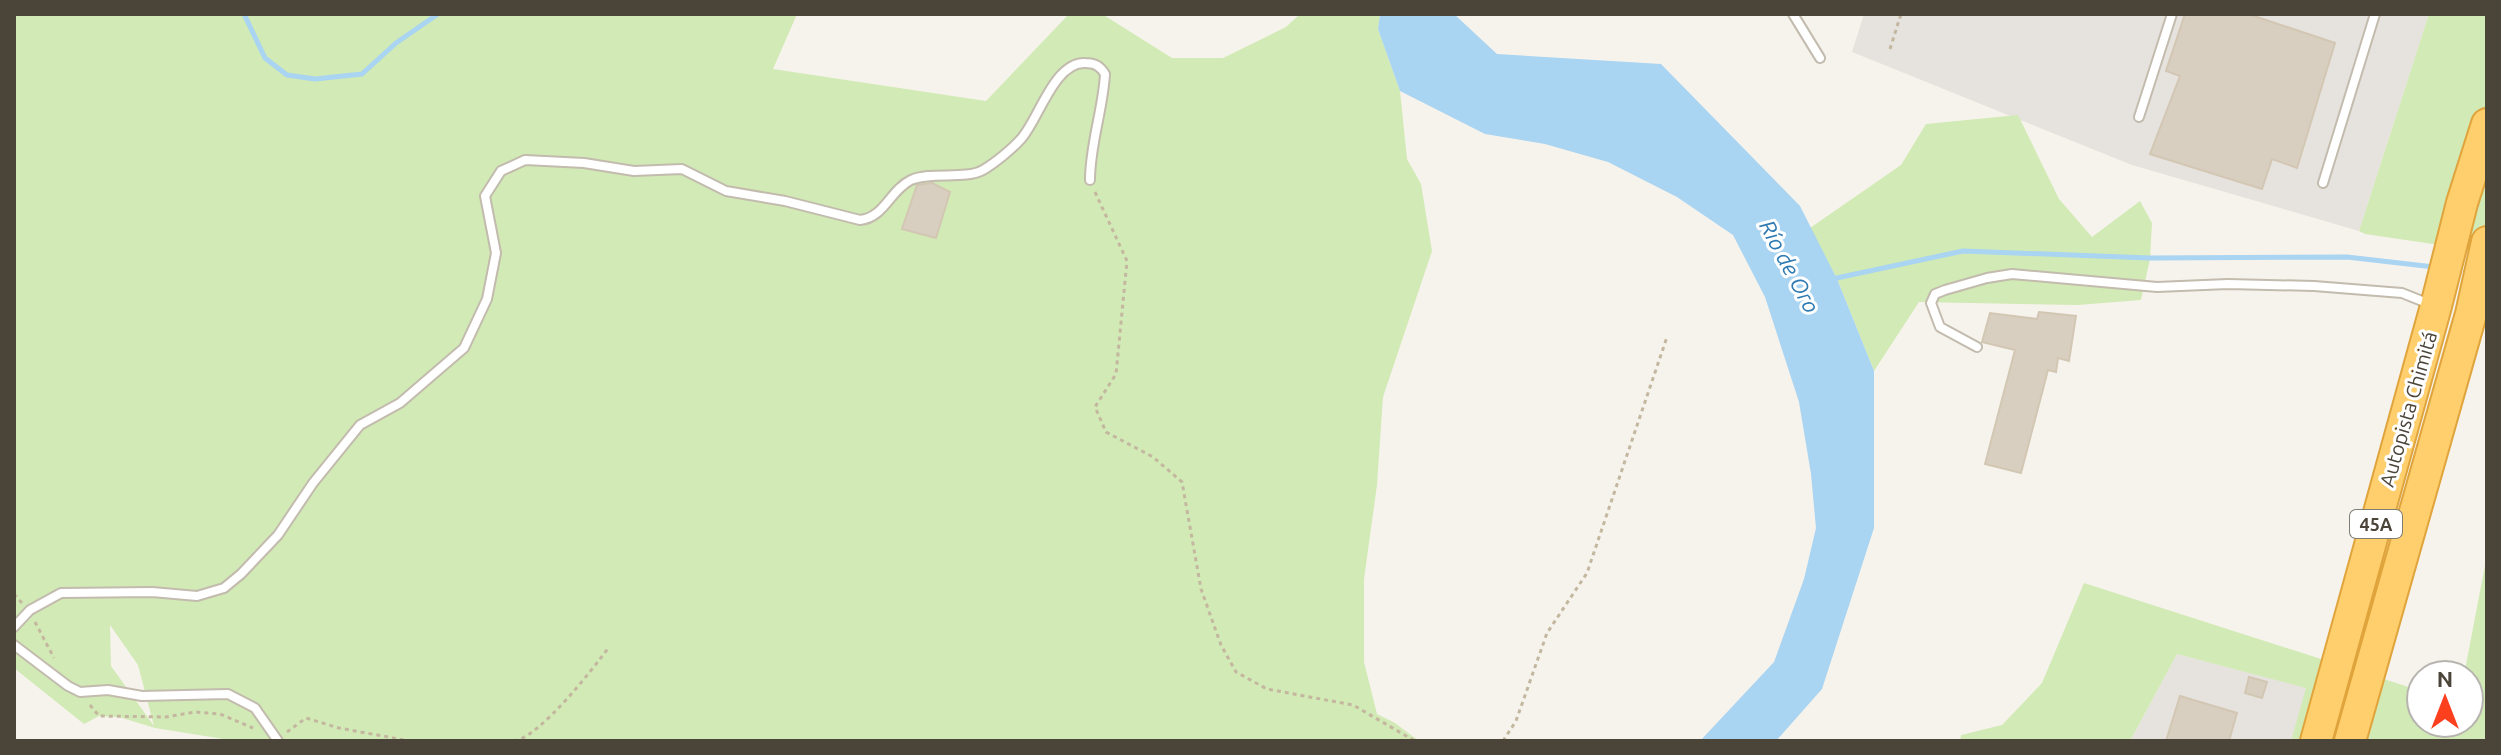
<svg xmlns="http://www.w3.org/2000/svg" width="2501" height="755" font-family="Ubuntu,sans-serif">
  <rect width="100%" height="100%" fill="#f6f3ec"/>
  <path fill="#e6e2dd" d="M1864,14H2429L2359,231L2132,165L1852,52Z
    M2177,654L2307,688L2291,741H2130Z"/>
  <path fill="#d2eab5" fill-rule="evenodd" d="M14,14H797L773,69L986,101L1069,14H1102L1172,58H1223L1286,27L1300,14H1380L1378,29L1400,91L1407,159L1421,184L1432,251L1383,397L1377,485L1364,579V662L1377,714L1395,723L1419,741H236L155,728L119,717L99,716L84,724L14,668ZM110,625L138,665L154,726L111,666Z
    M2429,14H2487V252L2365,234L2359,231Z
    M2018,115L2059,199L2092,237L2140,201L2152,223L2150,259L2141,300L2078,305L1919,302L1874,371L1837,279L1810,228L1901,165L1926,124Z
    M2487,555V741H2291L2306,688L2177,654L2130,741H1960L1961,735L2002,725L2042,683L2084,583L2421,691V723H2469V675H2464Z"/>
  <path fill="#a9d4f2" d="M1380,14H1454L1497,54L1661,64L1800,206L1837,279L1874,371V528L1822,689L1776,741H1700L1774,662L1804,579L1816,528L1811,474L1799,402L1765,297L1733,235L1677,197L1608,162L1545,144L1485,134L1400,91L1378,29Z"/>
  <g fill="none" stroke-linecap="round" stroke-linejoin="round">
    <path stroke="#a9d4f2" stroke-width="5" d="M244,14L265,58L287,75L315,79L362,74L396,43L438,14
      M1832,279L1963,251L2150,258L2347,257L2434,267"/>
  </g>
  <path fill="#d8cfc1" stroke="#d3c7b4" stroke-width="2" d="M2185,14H2248L2335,43L2297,168L2272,159L2262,189L2150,154L2180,76L2166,71Z
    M932,183L950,192L936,238L902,229L917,185Z
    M2039,312L2076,316L2069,361L2058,358L2056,372L2048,370L2021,473L1985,464L2015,350L1982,342L1990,313L2037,319Z
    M2249,677L2267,682L2262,698L2245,693Z
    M2180,696L2237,713L2229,741H2166Z"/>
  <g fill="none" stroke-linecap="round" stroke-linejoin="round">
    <defs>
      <path id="lane" d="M1793,14L1820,58
        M2139,117L2172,14
        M2323,183L2375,14
        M1977,347L1940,327L1931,303L1935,294L1945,290L1987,278L2012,274L2157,287L2228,284L2314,286L2402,293L2432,305
        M14,627L30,610L61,593L152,592L197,596L224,588L241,574L278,535L313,483L360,425L400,403L464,348L487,299L496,253L485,196L501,171L525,160L584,163L634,171L682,169L726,191L785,201L860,220C884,218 890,190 911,180C931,171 965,180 983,170C995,163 1012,149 1021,139C1039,119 1054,62 1085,63C1095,63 1100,66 1105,74C1103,110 1090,144 1090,180
        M14,645L68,686L80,692L108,690L142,696L228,694L255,708L278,741"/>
      <path id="highway" d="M2316,741L2436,306L2462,203L2487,124
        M2350,741L2471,314L2487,242"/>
    </defs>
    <use href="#lane" stroke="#c2bbae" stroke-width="12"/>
    <use href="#highway" stroke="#e0a43c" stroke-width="34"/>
    <path stroke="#c4b79f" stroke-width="3" stroke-dasharray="4 4" stroke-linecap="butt" d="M1890,49L1901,14
      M1095,192L1127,261L1116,374L1095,407L1106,432L1153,457L1182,482L1201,589L1221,645L1236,672L1267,689L1353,705L1415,741
      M14,594L22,603
      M35,622L54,658
      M90,705L99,716L166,717L195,712L220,714L253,728
      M287,732L306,718L339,728L410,741
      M514,741C540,737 592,670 609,647
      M1503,741L1516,721L1547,633L1587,573L1667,337"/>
    <use href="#lane" stroke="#fff" stroke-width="8"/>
    <use href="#highway" stroke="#ffcf6e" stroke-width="30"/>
  </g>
  <g text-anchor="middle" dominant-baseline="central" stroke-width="6" stroke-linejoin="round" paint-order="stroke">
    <rect fill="#fff" stroke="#817c74" stroke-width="2" x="2350" y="510" width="52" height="28" rx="6"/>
    <g font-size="18" font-weight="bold" fill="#4b4439">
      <text x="2376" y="524">45A</text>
    </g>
    <g font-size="20" fill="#4b4439" stroke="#fff">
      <text transform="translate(2408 409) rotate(-74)">Autopista Chimitá</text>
    </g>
    <g font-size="22" font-style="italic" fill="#2e7ab2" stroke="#fff">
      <text transform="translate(1790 266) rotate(62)">Río de Oro</text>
    </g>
  </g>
  <rect width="2501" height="755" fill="none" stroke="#4b4439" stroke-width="32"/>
  <g transform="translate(2445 699)"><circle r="38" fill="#ffffff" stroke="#b7b4b0" stroke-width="2"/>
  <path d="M0-6L14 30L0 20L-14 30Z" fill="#fc3f1d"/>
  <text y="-12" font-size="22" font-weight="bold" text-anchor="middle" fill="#4b4439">N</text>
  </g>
</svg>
